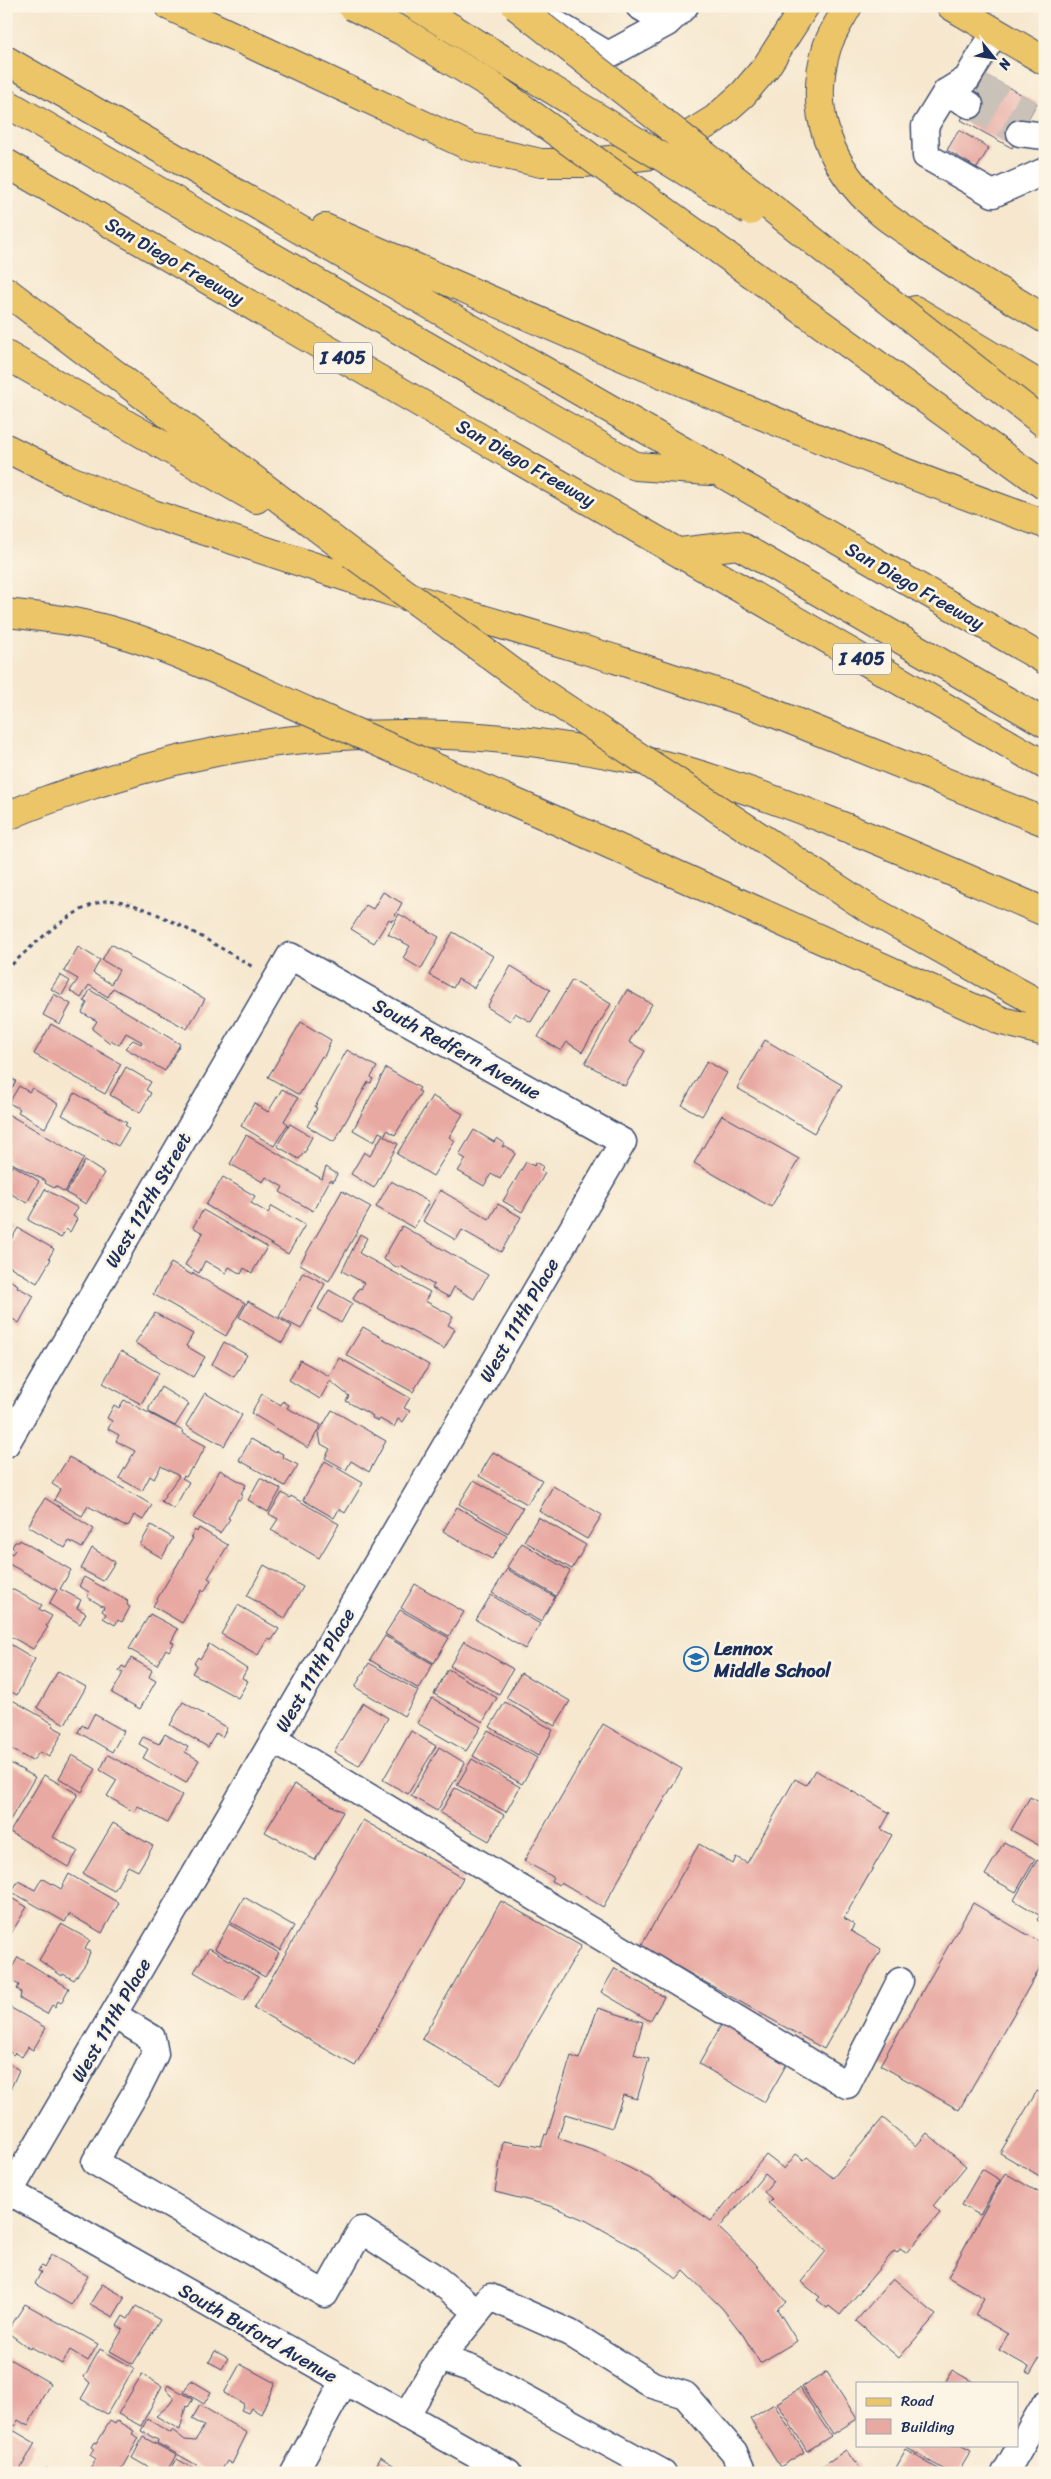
<svg xmlns="http://www.w3.org/2000/svg" width="1051" height="2479" font-family="Sriracha,sans-serif">
  <rect width="100%" height="100%" fill="#fcf5e5"/>
  <filter id="ink" filterUnits="userSpaceOnUse"><feTurbulence type="fractalNoise" baseFrequency=".02" numOctaves="2"/><feDisplacementMap in="SourceGraphic" scale="10" xChannelSelector="R" yChannelSelector="G"/><feConvolveMatrix kernelMatrix="1 2 1 2 8 2 1 2 1" color-interpolation-filters="sRGB"/></filter>
  <filter id="wash" filterUnits="userSpaceOnUse"><feTurbulence type="fractalNoise" baseFrequency=".0096" numOctaves="4" result="noise"/><feDisplacementMap in="SourceGraphic" scale="20" xChannelSelector="R" yChannelSelector="G"/><feGaussianBlur stdDeviation="1.12" result="paint"/><feColorMatrix in="noise" values="0 0 0 0 0 0 0 0 0 0 0 0 0 0 0 0 0 1.4 0 .05"/><feComposite in="paint" operator="in"/></filter>
  <g filter="url(#wash)">
    <rect width="100%" height="100%" fill="#f6e7ce"/>
    <g id="blocks">
      <path fill="#e8a9a2" d="M986,75L1037,103L1012,148L961,120Z
        M959,130L989,148L977,168L947,150Z
        M383,892L402,903L392,921L389,919L374,943L351,929L366,905L373,909Z
        M399,914L439,937L421,969L403,958L410,946L388,934Z
        M453,932L493,956L474,988L458,979L453,988L429,975Z
        M111,944L130,955L129,957L205,999L187,1029L113,988L108,997L89,985L81,998L70,991L78,979L64,971L78,947L100,960L93,973L111,984L119,970L102,960Z
        M511,966L550,990L531,1022L515,1013L510,1021L487,1007Z
        M60,975L70,981L62,995L51,989Z
        M572,980L611,1004L582,1052L567,1042L561,1051L538,1037Z
        M90,990L180,1044L165,1071L125,1048L133,1040L141,1044L142,1042L126,1033L119,1045L111,1040L110,1043L92,1029L97,1021L82,1013L87,1003L84,1001Z
        M627,990L652,1004L629,1042L645,1051L625,1086L585,1063Z
        M54,994L71,1004L60,1024L43,1015Z
        M301,1022L331,1040L324,1057L322,1056L299,1095L268,1077Z
        M51,1024L121,1064L105,1094L34,1054Z
        M765,1040L842,1085L814,1133L737,1088Z
        M347,1050L377,1067L371,1077L373,1079L371,1083L368,1082L334,1142L307,1126L317,1108L315,1107Z
        M707,1061L727,1073L702,1116L682,1105Z
        M126,1067L151,1082L146,1090L151,1093L140,1113L110,1095Z
        M386,1068L420,1088L418,1091L421,1092L395,1135L387,1130L384,1136L398,1144L374,1188L351,1174L364,1152L370,1156L383,1134L379,1132L374,1142L353,1130Z
        M6,1076L16,1081L10,1092L6,1090Z
        M19,1086L29,1092L32,1088L58,1104L45,1128L18,1112L20,1109L9,1103Z
        M282,1089L298,1098L284,1121L288,1124L274,1146L241,1126L254,1103L268,1112Z
        M75,1093L127,1123L125,1125L129,1128L118,1146L62,1115Z
        M432,1096L463,1114L449,1137L455,1141L433,1176L397,1154Z
        M6,1113L84,1158L65,1192L55,1186L54,1188L45,1183L46,1181L8,1161Z
        M722,1115L799,1159L771,1207L694,1163Z
        M290,1124L312,1137L306,1148L307,1149L299,1159L277,1146Z
        M474,1130L494,1142L497,1138L504,1143L502,1147L505,1146L514,1151L515,1154L500,1179L491,1174L484,1186L458,1171L466,1159L459,1155Z
        M246,1135L322,1179L326,1167L337,1174L333,1182L330,1180L313,1211L280,1192L283,1187L266,1177L263,1182L230,1164Z
        M85,1161L104,1173L86,1204L66,1193Z
        M526,1162L534,1166L536,1162L543,1166L541,1171L545,1173L522,1212L503,1201Z
        M6,1165L11,1168L13,1165L39,1181L27,1203L6,1191Z
        M223,1177L255,1196L251,1203L268,1213L272,1206L305,1225L288,1254L206,1205Z
        M391,1181L429,1202L414,1228L376,1207Z
        M45,1189L78,1208L73,1216L77,1219L70,1232L66,1229L61,1238L28,1220Z
        M440,1190L489,1219L498,1204L521,1217L501,1252L462,1230L456,1240L423,1221Z
        M342,1191L371,1207L329,1281L300,1264Z
        M203,1210L267,1247L252,1273L244,1268L241,1274L229,1267L226,1273L205,1261L199,1273L185,1265L203,1233L193,1227Z
        M6,1219L12,1222L6,1232Z
        M402,1226L488,1275L474,1299L454,1287L449,1297L432,1288L434,1285L400,1266L398,1268L383,1259Z
        M18,1228L54,1249L49,1258L51,1259L37,1283L6,1264V1248Z
        M360,1234L367,1238L359,1253L430,1292L425,1301L453,1316L448,1325L455,1329L444,1349L354,1300L353,1298L359,1288L361,1289L364,1283L342,1271Z
        M171,1263L192,1275L193,1273L245,1303L226,1336L153,1294Z
        M303,1272L325,1284L301,1329L279,1317Z
        M6,1278L18,1285L17,1287L34,1296L19,1323L6,1315Z
        M329,1290L352,1303L341,1323L318,1309Z
        M248,1301L292,1326L282,1343L239,1317Z
        M155,1313L193,1334L186,1346L205,1357L193,1377L135,1343Z
        M363,1327L429,1365L413,1392L346,1355Z
        M224,1342L247,1355L234,1377L212,1364Z
        M121,1351L159,1373L141,1404L103,1383Z
        M339,1358L410,1398L404,1408L410,1411L403,1422L398,1419L394,1427L380,1419L378,1421L372,1418L373,1416L346,1401L349,1396L330,1381L320,1399L289,1380L300,1360L329,1376Z
        M161,1387L189,1404L175,1426L149,1412V1408Z
        M205,1393L242,1415L224,1446L197,1431L196,1432L186,1425Z
        M262,1394L281,1405L283,1401L289,1405L287,1408L321,1425L308,1448L251,1413Z
        M124,1400L183,1431L182,1433L206,1446L193,1469L192,1467L186,1477L184,1476L182,1478L189,1482L174,1509L161,1501L179,1476L161,1466L154,1479L150,1476L142,1491L119,1478L135,1451L116,1441L119,1435L108,1429L112,1421L107,1418L114,1405L119,1408Z
        M332,1410L386,1441L369,1472L351,1461L346,1470L325,1458L330,1449L321,1444L319,1432Z
        M251,1439L276,1453L277,1451L283,1454L282,1457L298,1465L285,1486L239,1460Z
        M493,1452L542,1480L527,1504L479,1476Z
        M69,1457L152,1505L143,1520L134,1515L129,1525L124,1526L88,1506L82,1516L54,1500L60,1489L52,1484Z
        M325,1461L363,1483L345,1513L339,1509L334,1518L303,1500Z
        M220,1470L246,1485L241,1493L243,1494L240,1500L238,1499L228,1518L230,1519L220,1533L193,1518Z
        M260,1478L281,1489L268,1512L248,1500Z
        M474,1480L523,1508L508,1533L459,1504Z
        M553,1486L602,1515L587,1539L539,1511Z
        M282,1493L290,1498L291,1496L339,1524L319,1558L271,1530L278,1519L269,1514Z
        M45,1498L94,1529L82,1548L69,1541L65,1548L28,1526Z
        M457,1507L507,1535L492,1559L443,1531Z
        M538,1517L586,1545L572,1569L524,1541Z
        M151,1525L173,1538L162,1558L140,1545Z
        M199,1528L228,1545L208,1578L211,1580L204,1592L202,1590L182,1623L153,1606L193,1538L191,1537L195,1530L197,1532Z
        M20,1540L71,1570L60,1589L81,1600L77,1608L86,1613L80,1624L49,1604L57,1590L7,1563L6,1555L8,1551L12,1554L15,1550L12,1547L15,1542H19Z
        M522,1543L570,1571L556,1596L507,1567Z
        M92,1548L115,1562L103,1581L81,1569Z
        M264,1565L303,1587L285,1618L247,1596Z
        M507,1569L555,1597L541,1622L492,1593Z
        M84,1577L128,1601L127,1605L130,1607L122,1622L118,1620L115,1625L103,1618L106,1614L102,1611L104,1607L87,1597L89,1592L79,1586Z
        M415,1584L464,1612L449,1636L401,1608Z
        M6,1586L42,1605L39,1609L52,1616L46,1626L48,1627L33,1649L6,1634Z
        M491,1595L540,1624L525,1649L476,1620Z
        M238,1605L279,1629L272,1640L268,1638L258,1655L221,1634Z
        M400,1610L449,1638L434,1663L385,1634Z
        M150,1614L178,1629L171,1642L174,1643L169,1651L166,1649L157,1665L129,1649Z
        M385,1636L433,1664L419,1689L370,1660Z
        M464,1641L513,1669L499,1694L450,1666Z
        M10,1644L35,1659L17,1695L6,1689V1651Z
        M209,1644L247,1669L242,1678L248,1681L238,1698L192,1673L197,1665L194,1663L198,1657L200,1659Z
        M131,1658L152,1670L149,1677L156,1681L140,1709L112,1693L123,1673L119,1671L122,1666L126,1668Z
        M369,1663L418,1691L404,1716L355,1687Z
        M448,1669L497,1698L483,1722L434,1694Z
        M58,1671L86,1687L65,1724L37,1708Z
        M521,1673L570,1701L555,1726L506,1698Z
        M432,1698L481,1727L466,1751L417,1723Z
        M7,1700L14,1701L54,1724L52,1726L63,1732L49,1757L40,1752L32,1761L6,1746Z
        M183,1702L227,1728L222,1737L216,1733L208,1747L170,1725Z
        M505,1702L553,1730L538,1756L490,1727Z
        M363,1703L388,1718L359,1766L334,1752Z
        M94,1714L124,1731L112,1752L78,1732L82,1725L87,1728Z
        M603,1724L682,1769L603,1907L561,1882L559,1885L551,1881L553,1877L524,1861Z
        M488,1730L537,1758L522,1784L473,1756Z
        M411,1731L436,1746L408,1794L383,1780Z
        M165,1734L188,1747L185,1752L199,1760L186,1783L143,1758L148,1749L139,1744L143,1737L159,1744Z
        M439,1747L465,1763L437,1811L411,1796Z
        M72,1755L96,1769L82,1792L59,1778Z
        M108,1755L182,1795L167,1823L138,1806L134,1812L107,1796L117,1780L100,1770Z
        M472,1759L520,1787L506,1812L457,1785Z
        M6,1761L35,1777L9,1822L6,1820Z
        M815,1770L890,1813L881,1829L892,1835L844,1918L854,1924L851,1931L881,1949L824,2049L641,1946L699,1844L733,1864L736,1857L747,1863L795,1779L806,1785Z
        M44,1775L78,1794L53,1837L78,1851L68,1867L10,1832Z
        M294,1784L343,1812L315,1860L265,1832Z
        M455,1788L504,1815L489,1841L440,1813Z
        M1030,1797L1045,1805V1843L1042,1847L1011,1830Z
        M363,1820L463,1878L355,2066L254,2008Z
        M113,1823L153,1846L138,1871L128,1866L114,1891L83,1874Z
        M1004,1842L1035,1859L1016,1892L985,1875Z
        M1037,1860L1045,1865V1904L1039,1915L1014,1900Z
        M69,1874L119,1903L102,1933L69,1914L65,1922L12,1892L18,1881L35,1890L42,1878L61,1889Z
        M6,1895L27,1907L6,1942Z
        M244,1897L294,1926L280,1950L230,1922Z
        M501,1901L581,1946L501,2084L422,2039Z
        M973,1903L1045,1945V1959L959,2110L880,2065Z
        M1045,1907V1925L1037,1920Z
        M61,1924L90,1940L85,1949L90,1952L86,1963L74,1980L63,1974L62,1976L39,1960Z
        M229,1924L279,1953L265,1977L215,1949Z
        M209,1948L258,1977L244,2001L194,1972Z
        M18,1957L69,1988L61,2003L58,2001L55,2007L52,2005L47,2014L20,1999L21,1992L17,1989L19,1985L6,1978Z
        M615,1968L664,1997L650,2021L601,1992Z
        M6,2005L46,2028L33,2050L28,2047L22,2057L15,2053L13,2055L6,2048Z
        M598,2008L643,2022L634,2054L649,2059L637,2099L623,2095L612,2128L565,2114L558,2138L600,2153L651,2179L711,2221L766,2155L784,2169L796,2154L804,2160L807,2157L833,2178L883,2118L916,2146L927,2133L966,2166L933,2206L940,2213L906,2253L900,2249L897,2253L894,2251L840,2315L829,2306L827,2308L817,2300L820,2297L801,2282L826,2251L768,2203L772,2199L764,2192L773,2181L765,2174L719,2228L753,2261L786,2302L777,2309L797,2341L760,2363L743,2335L722,2308L684,2271L677,2279L637,2249L587,2221L551,2206L495,2192L503,2141L541,2147L545,2134L547,2135L571,2056L579,2059Z
        M723,2022L789,2060L765,2102L699,2064Z
        M6,2062L19,2070L9,2092L6,2090Z
        M1037,2091L1045,2095V2179L1000,2153Z
        M982,2169L1000,2180L980,2215L961,2205Z
        M1005,2173L1045,2196V2348L1030,2374L1026,2372L1029,2367L999,2350L1008,2334L975,2315L984,2298L948,2277Z
        M51,2255L88,2276L71,2305L35,2284L41,2272L38,2271L41,2266L44,2268Z
        M893,2278L936,2315L899,2358L856,2321Z
        M102,2284L125,2297L113,2317L90,2304Z
        M25,2304L98,2344L88,2361L70,2350L62,2364L31,2347L30,2349L7,2332Z
        M136,2306L160,2320L133,2364L110,2351L123,2329L117,2326L123,2316L128,2319Z
        M100,2349L134,2368L107,2414L81,2399L90,2383L84,2377Z
        M215,2351L228,2358L222,2369L209,2362Z
        M6,2357L50,2383L28,2426L18,2420L15,2426L6,2422Z
        M240,2364L275,2383L261,2414L251,2408L248,2413L241,2410L244,2404L224,2393Z
        M952,2370L975,2383H945Z
        M827,2372L857,2419L833,2434L802,2387Z
        M142,2374L162,2386L141,2426L118,2414Z
        M191,2380L211,2392L204,2404L184,2392Z
        M168,2385L193,2399L188,2407L186,2406L180,2430L156,2416L169,2405L174,2398L166,2389Z
        M800,2388L831,2436L807,2451L777,2403Z
        M774,2404L804,2452L780,2467L750,2419Z
        M200,2405L247,2433L232,2464L227,2461L220,2473H211L157,2443L158,2440L141,2431L147,2419L171,2433L172,2430L185,2440L195,2441L204,2426L192,2419Z
        M110,2421L115,2424L117,2421L134,2431L132,2434L139,2438L119,2473H98L90,2468L96,2459L90,2455L94,2448L92,2447L95,2442L97,2443Z
        M6,2426L35,2443L18,2473L6,2471Z
        M143,2437L176,2455L166,2473H158L132,2458Z
        M909,2445H960L971,2451L958,2473H950L907,2448Z
        M846,2450L855,2463L857,2462L861,2473H812Z
        M906,2450L945,2473H893Z
        M380,2457L406,2473H371Z
        M177,2459L202,2473H169Z
        M46,2468L55,2473H43Z"/>
    </g>
  </g>
  <g filter="url(#ink)">
    <use href="#blocks" fill-opacity="0" stroke="#3c4b6f" stroke-width="1"/>
    <g fill="none" stroke-linecap="round" stroke-linejoin="round">
      <path stroke="#cac2b8" stroke-width="26" stroke-dasharray="26 13" stroke-linecap="butt" d="M980,86L1031,114
        M970,105L1020,133"/>
      <defs>
        <path id="minor" d="M639,6L667,23
          M543,16L608,55L667,23L685,6
          M995,32L967,79L946,92L925,126L926,156L993,194L1045,171
          M946,92L970,105
          M1020,133L1045,136
          M6,1444L290,956L623,1142L6,2198
          M274,1740L847,2085L900,1981
          M114,2015L152,2038L155,2054L137,2090L95,2162L325,2294L361,2230L434,2277L478,2312
          M10,2192L508,2473
          M440,2358L472,2369L663,2473
          M406,2416L440,2358L490,2297L570,2333L653,2385L685,2395L734,2452L743,2473
          M294,2473L344,2382
          M1005,2473L1045,2404"/>
        <path id="major" d="M951,6L1045,61"/>
        <path id="highway" d="M169,6L471,147L541,163H584L652,155L686,137L715,119L743,94L766,67L805,6
          M848,6C841,19 832,32 827,47C807,111 830,168 879,211C891,222 906,230 919,240C960,268 1002,293 1045,319
          M6,60L1045,660
          M6,103L635,466L710,471
          M6,163L1045,765
          M325,228C563,331 800,438 1045,524
          M6,291L352,554
          M915,310L1045,388
          M6,355L256,499
          M6,448L68,479L153,514L389,591L615,659L746,702L1045,822
          M680,552L738,545L1045,723
          M6,613C45,617 86,622 123,634C186,654 246,684 307,711
          M6,817C35,803 67,793 98,783C266,727 439,721 612,755C635,760 659,763 681,769C806,806 926,861 1045,912
          M589,835L1002,1021L1045,1032
          M866,907L1045,1007"/>
      </defs>
      <use href="#minor" stroke="#3c4b6f" stroke-width="29"/>
      <use href="#major" stroke="#3c4b6f" stroke-width="30"/>
      <use href="#highway" stroke="#3c4b6f" stroke-width="30"/>
      <path stroke="#3c4b6f" stroke-width="3" stroke-dasharray="4 4" stroke-linecap="butt" d="M6,970C32,946 70,908 105,901C137,895 224,950 253,967"/>
      <use href="#minor" stroke="#fff" stroke-width="26"/>
      <use href="#major" stroke="#edc569" stroke-width="28"/>
      <use href="#highway" stroke="#edc569" stroke-width="28"/>
      <defs>
        <path id="highway-bridge" d="M352,6L402,31L491,85L1045,486
          M416,6L750,211
          M516,6L1045,424
          M352,554L529,684L866,907
          M307,711L589,835"/>
      </defs>
      <use href="#highway-bridge" stroke="#3c4b6f" stroke-width="30" stroke-linecap="butt"/>
      <use href="#highway-bridge" stroke="#edc569" stroke-width="28"/>
    </g>
  </g>
  <defs>
    <symbol id="school-ring" viewBox="-11 -11 22 22"><circle r="9.5" fill="#fcf5e5" stroke="#1f6fb2" stroke-width="1.5"/><path d="M0-5L7-2L0 1L-7-2ZM-4 1L0 2.5L4 1V4Q0 6-4 4Z" fill="#1f6fb2"/></symbol>
  </defs>
  <g fill-rule="evenodd">
    <use href="#school-ring" x="682" y="1645" width="28" height="28"/>
  </g>
  <g text-anchor="middle" dominant-baseline="central" stroke-width="5" stroke-linejoin="round" paint-order="stroke">
    <g fill="#fcf5e5" stroke="#5e6a86" stroke-width="1">
      <rect x="314" y="342.5" width="58" height="31" rx="4"/>
      <rect x="833" y="643.5" width="58" height="31" rx="4"/>
    </g>
    <g font-size="18" font-weight="bold" fill="#1b2f5e">
      <text x="343" y="358">I 405</text>
      <text x="862" y="659">I 405</text>
    </g>
    <g font-size="19" fill="#1b2f5e" stroke="#fcf5e5">
      <text transform="translate(175 261) rotate(30)">San Diego Freeway</text>
      <text transform="translate(526 463) rotate(30)">San Diego Freeway</text>
      <text transform="translate(915 586) rotate(30)">San Diego Freeway</text>
      <text transform="translate(457 1049) rotate(29)">South Redfern Avenue</text>
      <text transform="translate(148 1200) rotate(-60)">West 112th Street</text>
      <text transform="translate(519 1320) rotate(-60)">West 111th Place</text>
      <text transform="translate(315 1670) rotate(-60)">West 111th Place</text>
      <text transform="translate(111 2020) rotate(-60)">West 111th Place</text>
      <text transform="translate(258 2333) rotate(30)">South Buford Avenue</text>
    </g>
    <g font-size="19" font-weight="bold" fill="#1b2f5e" stroke="#fcf5e5" text-anchor="start">
      <text x="714" y="1648">Lennox<tspan x="714" dy="22">Middle School</tspan></text>
    </g>
  </g>
  <rect width="1051" height="2479" fill="none" stroke="#fcf5e5" stroke-width="25"/>
  <rect x="856" y="2382" width="162" height="65" fill="#fcf5e5" stroke="#a2a6af"/>
  <rect x="866" y="2398" width="25" height="8" fill="#edc569" stroke="#a2a6af"/>
  <text x="901" y="2406" font-size="15" fill="#1b2f5e">Road</text>
  <rect x="866" y="2419" width="25" height="15" fill="#e8a9a2" stroke="#a2a6af"/>
  <text x="901" y="2432" font-size="15" fill="#1b2f5e">Building</text>
  <g transform="translate(994 58) rotate(120)" stroke="#fcf5e5" stroke-width="4" paint-order="stroke">
  <path d="M0-4L9 19L0 12L-9 19Z" fill="#1b2f5e"/>
  <text y="-8" font-size="14" font-weight="bold" text-anchor="middle" fill="#1b2f5e">N</text>
  </g>
</svg>
